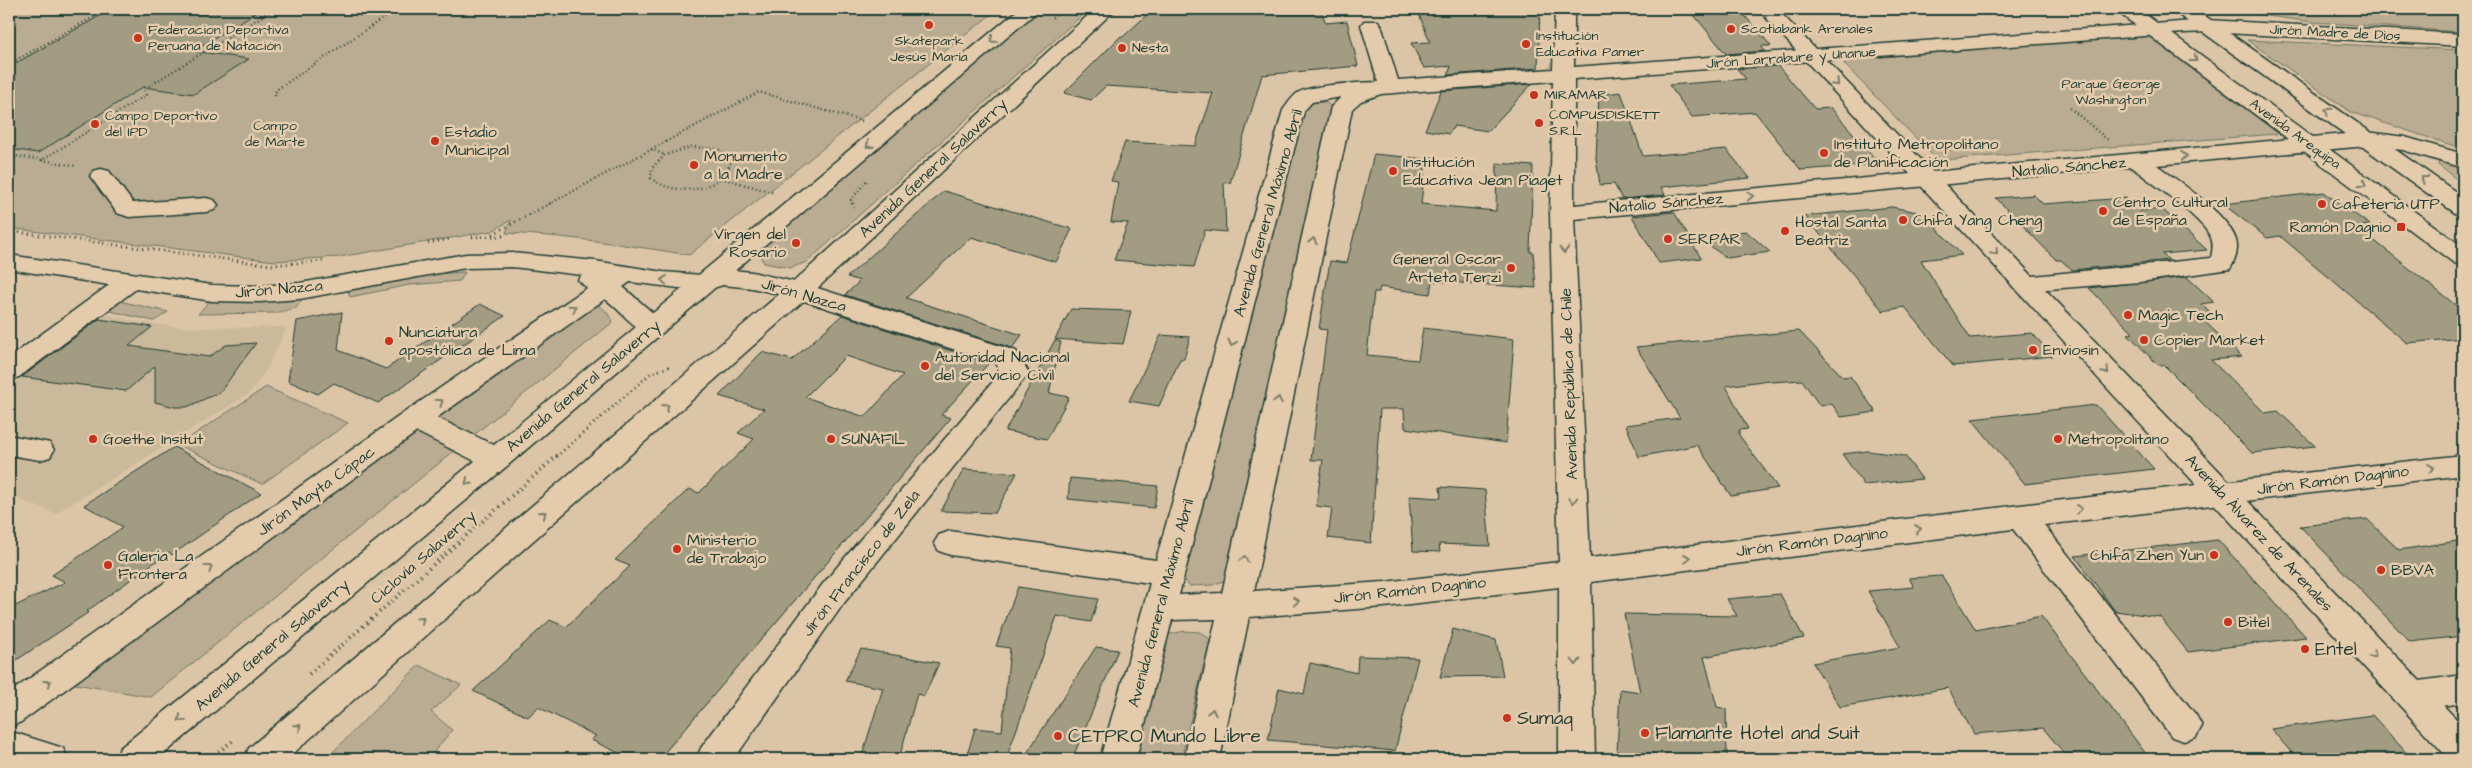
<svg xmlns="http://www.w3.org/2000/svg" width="2472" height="768" font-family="'Architects Daughter',sans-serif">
  <rect width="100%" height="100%" fill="#dcc5a7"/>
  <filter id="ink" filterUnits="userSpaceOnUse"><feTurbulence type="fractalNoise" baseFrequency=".02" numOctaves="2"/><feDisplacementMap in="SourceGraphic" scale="10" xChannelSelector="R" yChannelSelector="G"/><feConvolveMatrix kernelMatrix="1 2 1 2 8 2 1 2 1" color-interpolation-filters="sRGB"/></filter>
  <g filter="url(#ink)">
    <path fill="#cbb99c" d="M80,310L144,323L191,328L287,327L267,369L250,393L55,514L9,495V364Z"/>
    <path fill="#b9ac92" stroke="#6c7463" d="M9,9H998L689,255C628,245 568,236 506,233L511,220L492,231L339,257L274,261L9,228Z
      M1039,9H1089L807,262L790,268L764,263L759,254L761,244Z
      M2214,9H2463V32L2312,22Z
      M2143,35L2157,37L2279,128L2277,134L1942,160L1934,157L1844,64L1847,60Z
      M2247,40L2463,50V149L2351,112Z
      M1326,102L1333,108L1229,579L1212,585L1189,586L1183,577L1306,103Z
      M2443,161L2463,166V184L2438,165L2439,162Z
      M465,272L460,281L409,285L350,297L348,291C386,280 425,274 465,272Z
      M305,296L296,308L276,313L198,314L211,299Z
      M115,300L168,312L154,321L101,309Z
      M592,300L606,311L613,322L151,697L70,683Z
      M266,387L348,423L262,484L178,445Z
      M1185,631L1200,632L1210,639L1181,759H1132L1165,635Z
      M419,665L461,685L431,712L452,730L428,759H326Z"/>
    <path fill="#a29c83" stroke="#1f3d34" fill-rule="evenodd" d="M112,9H261L193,51L249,59L194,94L143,87L38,153L9,149V67Z
      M1153,9H1320L1326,23L1347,21L1358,66L1262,75L1230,183L1224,182L1226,232L1205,230L1194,267L1114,260L1128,223L1111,222L1118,182L1111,181L1125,142L1195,146L1213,93L1106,86L1091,100L1064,93L1121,36L1123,37Z
      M1417,9H1540L1538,68L1448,75L1451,66L1424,68L1411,43L1430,42Z
      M1689,9H1739L1771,46H1761L1765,51L1726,54Z
      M1778,66L1815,109L1831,108L1880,164L1801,170L1755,112L1692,117L1669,85L1746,79L1737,69Z
      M1532,84L1488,131L1454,126L1449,134L1425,130L1441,91Z
      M1621,92L1643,156L1726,149L1750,178L1661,187L1665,195L1622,199L1614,184L1600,185L1596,158L1599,95Z
      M1374,154L1426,159L1421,204L1496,211L1497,163L1533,166L1530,252H1533L1536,288L1432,281L1430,294L1380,287L1379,292H1374L1367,355L1418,360L1423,328L1514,339L1506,443L1405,428L1404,409H1380L1371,543L1328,538L1332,508L1316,506L1323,460H1311L1327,330L1319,329L1330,261L1347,263Z
      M944,191L1072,229L1056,262L971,237L906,298L1022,335L1012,348L845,295L860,281L847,277Z
      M2324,192L2370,225L2357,227L2463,311V338L2407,343L2280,236L2267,238L2223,204Z
      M2034,195L2043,204L2126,198L2140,211L2162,209L2207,250L2162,254L2169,260L2072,270L2061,260H2056L1996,198Z
      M1892,207L1917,212L1928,219L1962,255L1921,260L1970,338L2032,333L2053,356L1953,366L1905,307L1883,311L1805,216Z
      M1674,212L1701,258L1659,263L1632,216Z
      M1746,231L1770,252L1727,258L1698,238Z
      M2187,277L2214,302L2201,304L2212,315L2199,316L2242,357L2211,360L2265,413L2278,411L2315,446L2252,453L2164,365H2158L2128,334L2133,333L2089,288Z
      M480,304L505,316L378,403L334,383L318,394L288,381L297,321L342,312L338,350L386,369Z
      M1071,309L1131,311L1123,344L1055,339Z
      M842,315L989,363L941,415L951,418L659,759H632L591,740L596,736L538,707L528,717L473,691L550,620L566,627L630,566L615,560L689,489L699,493L754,439L738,433L764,409L719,396L762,352L792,360ZM846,356L903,375L865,417L805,397Z
      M99,319L152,327L129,346L209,357L226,345L256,343L220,392L187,407H175L155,402V366L126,391L22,377Z
      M1799,331L1843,377L1850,376L1876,412L1841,417L1832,404L1820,406L1802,380L1771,382L1769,380L1726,386L1748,429L1739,430V435L1778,488L1731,496L1697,445L1639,457L1626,425L1680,418L1636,347Z
      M1161,335L1190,337L1184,359H1180L1159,406L1129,401Z
      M1055,340L1061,342L1049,393L1069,397L1047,439L1005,431Z
      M2096,405L2154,469L2025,484L1972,419Z
      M174,447L261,493L172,555L169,552L87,611L89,612L9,665V609L65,582L52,575L123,527L84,505Z
      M1868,451L1905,456L1922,479L1864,485L1842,454Z
      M964,469L1017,473L995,513L941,511Z
      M1070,478L1158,486L1154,508L1068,499Z
      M1440,487L1485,490L1490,546L1439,544L1440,552L1413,551L1409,496L1441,498Z
      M2367,519L2399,550L2463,540V636L2410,642L2300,526Z
      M2218,540L2306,637L2188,652L2160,617L2115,611L2075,556Z
      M1942,576L1976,630L2041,616L2150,759H2069L2043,728L1974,734L1948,688L1840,707L1813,663L1900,647L1868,591L1914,587L1909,578Z
      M1018,587L1098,599L1091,622L1057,616L1006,759H966L975,728L1002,731L1010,648L996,646Z
      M1780,594L1804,638L1704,657L1717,707L1726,709L1727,759H1646L1617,753L1620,689L1640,692L1624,614L1737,616L1727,599Z
      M1453,629L1496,640L1503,676L1440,677Z
      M1096,647L1118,650L1073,757L1027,753Z
      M861,649L939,663L924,696L917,694L899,759H861L883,688L845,681Z
      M1358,656L1418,658L1395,751L1268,740L1279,688L1304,694L1310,663L1357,673Z
      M2372,715L2412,759H2297L2271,729Z"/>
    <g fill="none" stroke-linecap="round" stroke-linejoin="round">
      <defs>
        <path id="minor" d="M1555,9H1574V67L2207,20L2463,34V46L2207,32L2184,33L1574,79V205L2367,132L2405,137L2463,154V168L2403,150L2367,146L2157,165C2179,182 2227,213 2236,240C2239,250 2235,261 2230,269L2140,282L2023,291L2014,288L2010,283L2014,278L2211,258C2212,251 2214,245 2211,238C2204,219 2150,182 2132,167L1574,219L1590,558L2020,505L2463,455V475L2044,525L2196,715L2202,726L2196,737L2184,741L2172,737L2013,529L1591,582L1595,759H1559V587L1384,607L1249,617L1220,759H1184L1216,619L1172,620L1136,759H1100L1150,583L950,555L939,551L934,543L939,535L950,531L1156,560L1283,110C1287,105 1293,95 1299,92C1317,84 1357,83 1378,82L1361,25L1364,21H1378L1381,25L1398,80L1553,69ZM1553,81L1550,213L1559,562L1384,582L1254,591L1352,109L1361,101L1381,94ZM1341,97L1331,107L1222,593L1179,595L1304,111L1312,102Z
          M101,169L109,171L133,203L206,198L214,200L218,205L214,210L206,212L129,217L117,213L90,176L93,171Z
          M512,253L595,261L663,272L702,275L722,269L752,272L808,285L1016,351L1029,373L844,603L734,759H696L701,748L822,585L1001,372L996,363L792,297L752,288L723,285L703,291L630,282L623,287L662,321L666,327L662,333C639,339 623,311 605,299L425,426L21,722L9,727V693L405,412L587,288L578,280L582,275L512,267L466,268L300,299L260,302L212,301L136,289L19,377L9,380V358L109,285L9,269V255L212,285L260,286L300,283L466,254Z
          M9,435L50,443L54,450L50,457L40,460L9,455Z
          M2463,675V703L2412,710L2400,706L2395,696L2400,686L2412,682Z
          M9,731L63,748L68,759H9Z"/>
        <path id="major" d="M1019,9H1040L507,466L158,759H115L120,748L475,461L405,426L401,419L405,412L415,409L425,412L494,445Z
          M1095,9H1116L808,297L287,759H244L249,748L790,285Z
          M1758,9H1777L2463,726V759H2449Z
          M2117,9H2138L2463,247V265L2454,263L2119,13Z
          M2174,9H2195L2463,197V215L2455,213L2176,13Z"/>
      </defs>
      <use href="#minor" stroke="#1f3d34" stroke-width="3"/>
      <use href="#major" stroke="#1f3d34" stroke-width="3"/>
      <path stroke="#1f3d34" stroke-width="2.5" stroke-dasharray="1 3" stroke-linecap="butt" d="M499,9L527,13
        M1052,18L1063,9
        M9,64L108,9
        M275,96L276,90L397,9
        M2070,108L2108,140
        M691,147L718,149L732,160C730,164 728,170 724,174C708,194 670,194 651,178L652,168L665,155Z
        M651,149L665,155
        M9,155L42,160L146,95L144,89L274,9
        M42,160L76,166
        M721,178L775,193
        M9,188L12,189
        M549,204L759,92L862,121
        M853,204L851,200L867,180"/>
      <path stroke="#1f3d34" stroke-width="3" stroke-dasharray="1 4" stroke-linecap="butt" d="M852,203L854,208
        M9,231L271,265L323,261
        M493,234L551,203
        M472,237L503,236
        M428,243L451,239
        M556,457L651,373L671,366"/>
      <path stroke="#1f3d34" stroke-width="4" stroke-dasharray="1 4.5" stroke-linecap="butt" d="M309,674L558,455
        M210,759L235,739"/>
      <use href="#minor" fill="#e4cbac" fill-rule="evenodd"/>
      <use href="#major" fill="#e4cbac" fill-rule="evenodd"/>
    </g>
    <defs><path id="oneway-chevron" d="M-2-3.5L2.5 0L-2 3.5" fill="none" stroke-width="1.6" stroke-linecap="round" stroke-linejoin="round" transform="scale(1.25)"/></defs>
    <g stroke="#787d6a">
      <use href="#oneway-chevron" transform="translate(993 40) rotate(140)"/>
      <use href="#oneway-chevron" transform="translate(2194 59) rotate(37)"/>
      <use href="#oneway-chevron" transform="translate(1836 83) rotate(47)"/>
      <use href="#oneway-chevron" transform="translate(2328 111) rotate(-145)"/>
      <use href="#oneway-chevron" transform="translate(869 145) rotate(140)"/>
      <use href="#oneway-chevron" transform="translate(2184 156) rotate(-5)"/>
      <use href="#oneway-chevron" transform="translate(2424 179) rotate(-145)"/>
      <use href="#oneway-chevron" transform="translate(2363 184) rotate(37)"/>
      <use href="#oneway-chevron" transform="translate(1750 196) rotate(-5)"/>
      <use href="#oneway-chevron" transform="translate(1313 241) rotate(-78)"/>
      <use href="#oneway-chevron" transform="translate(1564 250) rotate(88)"/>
      <use href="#oneway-chevron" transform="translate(1995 252) rotate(47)"/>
      <use href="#oneway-chevron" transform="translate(664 280) rotate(-174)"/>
      <use href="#oneway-chevron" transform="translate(573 308) rotate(-33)"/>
      <use href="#oneway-chevron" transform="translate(1232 343) rotate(105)"/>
      <use href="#oneway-chevron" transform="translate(2106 371) rotate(47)"/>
      <use href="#oneway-chevron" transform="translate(1278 400) rotate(-78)"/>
      <use href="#oneway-chevron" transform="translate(440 402) rotate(-35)"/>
      <use href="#oneway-chevron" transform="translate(666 407) rotate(-41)"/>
      <use href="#oneway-chevron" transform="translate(2431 468) rotate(-7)"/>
      <use href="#oneway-chevron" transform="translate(468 482) rotate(140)"/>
      <use href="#oneway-chevron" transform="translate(1573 500) rotate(88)"/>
      <use href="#oneway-chevron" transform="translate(2079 509) rotate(-7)"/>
      <use href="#oneway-chevron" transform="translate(543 514) rotate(-41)"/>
      <use href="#oneway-chevron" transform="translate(1918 529) rotate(-7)"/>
      <use href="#oneway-chevron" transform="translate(1687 558) rotate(-7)"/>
      <use href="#oneway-chevron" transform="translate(1244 559) rotate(-79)"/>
      <use href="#oneway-chevron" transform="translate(209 568) rotate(-36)"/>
      <use href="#oneway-chevron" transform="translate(1296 601) rotate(-5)"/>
      <use href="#oneway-chevron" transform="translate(421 620) rotate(-41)"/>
      <use href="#oneway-chevron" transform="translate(2373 655) rotate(47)"/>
      <use href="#oneway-chevron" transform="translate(1576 662) rotate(89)"/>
      <use href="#oneway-chevron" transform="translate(48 683) rotate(-36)"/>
      <use href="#oneway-chevron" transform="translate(1212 712) rotate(-78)"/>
      <use href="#oneway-chevron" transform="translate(181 719) rotate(140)"/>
      <use href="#oneway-chevron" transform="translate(298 727) rotate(-41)"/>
    </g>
  </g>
  <g fill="#c8321e" stroke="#e4cbac" stroke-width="2">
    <circle cx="929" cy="25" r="5"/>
    <circle cx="1731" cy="29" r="5"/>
    <circle cx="138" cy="38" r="5"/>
    <circle cx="1526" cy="44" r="5"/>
    <circle cx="1122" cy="48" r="5"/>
    <circle cx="1534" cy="95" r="5"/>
    <circle cx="1539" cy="123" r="5"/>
    <circle cx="95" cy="124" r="5"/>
    <circle cx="435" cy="141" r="5"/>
    <circle cx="1824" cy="153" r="5"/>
    <circle cx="694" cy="165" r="5"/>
    <circle cx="1393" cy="171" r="5"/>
    <circle cx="2322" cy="204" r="5"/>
    <circle cx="2103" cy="211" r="5"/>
    <circle cx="1903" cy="220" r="5"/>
    <rect x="2396" y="222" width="10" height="10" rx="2.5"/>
    <circle cx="1785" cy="231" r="5"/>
    <circle cx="1668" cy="239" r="5"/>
    <circle cx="796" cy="243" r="5"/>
    <circle cx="1511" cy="268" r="5"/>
    <circle cx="2128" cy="315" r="5"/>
    <circle cx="2144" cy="340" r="5"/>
    <circle cx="389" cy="341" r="5"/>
    <circle cx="2033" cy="350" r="5"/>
    <circle cx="925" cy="366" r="5"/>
    <circle cx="93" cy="439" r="5"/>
    <circle cx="831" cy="439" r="5"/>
    <circle cx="2058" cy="439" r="5"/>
    <circle cx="677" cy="549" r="5"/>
    <circle cx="2214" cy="555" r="5"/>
    <circle cx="108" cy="565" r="5"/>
    <circle cx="2381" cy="570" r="5"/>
    <circle cx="2228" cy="622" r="5"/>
    <circle cx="2305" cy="649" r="5"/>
    <circle cx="1507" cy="718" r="5"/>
    <circle cx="1645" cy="733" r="5"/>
    <circle cx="1058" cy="736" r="5"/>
  </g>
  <g text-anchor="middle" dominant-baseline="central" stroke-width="5" stroke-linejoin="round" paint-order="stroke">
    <g font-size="14" fill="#1f3d34" stroke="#e4cbac" text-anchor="start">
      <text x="1741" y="29">Scotiabank Arenales</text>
      <text x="148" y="30">Federacion Deportiva<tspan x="148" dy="16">Peruana de Natación</tspan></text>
      <text x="1536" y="36">Institución<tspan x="1536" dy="16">Educativa Pamer</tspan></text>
      <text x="929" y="41" text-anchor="middle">Skatepark<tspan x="929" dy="16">Jesús María</tspan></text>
      <text x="1132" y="48">Nesta</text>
      <text x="1544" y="95">MIRAMAR</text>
      <text x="1549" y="115">COMPUSDISKETT<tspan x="1549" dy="16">S.R.L</tspan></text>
      <text x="105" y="116">Campo Deportivo<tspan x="105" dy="16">del IPD</tspan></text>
    </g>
    <g font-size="14" fill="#1f3d34" stroke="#e4cbac">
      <text transform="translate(2335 33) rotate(3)">Jirón Madre de Dios</text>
      <text transform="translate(1791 58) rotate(-4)">Jirón Larrabure y Unanue</text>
      <text transform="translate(2295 134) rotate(36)">Avenida Arequipa</text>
    </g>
    <g font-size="14" fill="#274339" stroke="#e4cbac">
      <text x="2111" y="84">Parque George<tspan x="2111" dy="16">Washington</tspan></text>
      <text x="275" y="126">Campo<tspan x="275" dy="16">de Marte</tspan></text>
    </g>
    <g font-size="16" fill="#1f3d34" stroke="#e4cbac" text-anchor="start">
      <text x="445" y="132">Estadio<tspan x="445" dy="18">Municipal</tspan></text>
      <text x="1834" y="144">Instituto Metropolitano<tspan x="1834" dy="18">de Planificación</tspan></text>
      <text x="704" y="156">Monumento<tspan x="704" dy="18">a la Madre</tspan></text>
      <text x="1403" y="162">Institución<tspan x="1403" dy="18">Educativa Jean Piaget</tspan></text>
      <text x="2113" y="202">Centro Cultural<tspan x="2113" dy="18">de España</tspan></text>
      <text x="2332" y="204">Cafeteria UTP</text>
      <text x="1913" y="220">Chifa Yang Cheng</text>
      <text x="1795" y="222">Hostal Santa<tspan x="1795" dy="18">Beatriz</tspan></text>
      <text x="2391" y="227" text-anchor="end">Ramón Dagnio</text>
      <text x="786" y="234" text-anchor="end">Vírgen del<tspan x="786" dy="18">Rosario</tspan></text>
      <text x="1678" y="239">SERPAR</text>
      <text x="1501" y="259" text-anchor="end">General Oscar<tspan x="1501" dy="18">Arteta Terzi</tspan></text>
      <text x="2138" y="315">Magic Tech</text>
      <text x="399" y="332">Nunciatura<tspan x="399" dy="18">apostólica de Lima</tspan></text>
      <text x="2154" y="340">Copier Market</text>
      <text x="2043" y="350">Enviosin</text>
      <text x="935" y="357">Autoridad Nacional<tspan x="935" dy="18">del Servicio Civil</tspan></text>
      <text x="103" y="439">Goethe Insitut</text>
      <text x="841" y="439">SUNAFIL</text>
      <text x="2068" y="439">Metropolitano</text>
      <text x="687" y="540">Ministerio<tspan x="687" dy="18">de Trabajo</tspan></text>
      <text x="2204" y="555" text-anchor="end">Chifa Zhen Yun</text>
      <text x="118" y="556">Galeria La<tspan x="118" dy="18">Frontera</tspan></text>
      <text x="2391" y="570">BBVA</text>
      <text x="2238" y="622">Bitel</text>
    </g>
    <g font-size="16" fill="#1f3d34" stroke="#e4cbac">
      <text transform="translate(2069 167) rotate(-5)">Natalio Sánchez</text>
      <text transform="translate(933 168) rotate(-43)">Avenida General Salaverry</text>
      <text transform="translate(1666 203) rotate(-5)">Natalio Sánchez</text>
      <text transform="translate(1268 213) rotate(-74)">Avenida General Máximo Abril</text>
      <text transform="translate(279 289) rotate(-5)">Jirón Nazca</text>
      <text transform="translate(804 295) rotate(16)">Jirón Nazca</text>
      <text transform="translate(1569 384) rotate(-92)">Avenida República de Chile</text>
      <text transform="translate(583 386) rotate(-40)">Avenida General Salaverry</text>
      <text transform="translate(2333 480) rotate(-7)">Jirón Ramón Dagnino</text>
      <text transform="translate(316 491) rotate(-36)">Jirón Mayta Cápac</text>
      <text transform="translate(2259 533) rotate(47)">Avenida Álvarez de Arenales</text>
      <text transform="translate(1812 542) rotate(-7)">Jirón Ramón Dagnino</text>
      <text transform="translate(423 557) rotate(-41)">Ciclovía Salaverry</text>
      <text transform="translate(861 563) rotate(-52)">Jirón Francisco de Zela</text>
      <text transform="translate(1410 590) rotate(-6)">Jirón Ramón Dagnino</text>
      <text transform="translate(1161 603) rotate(-75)">Avenida General Máximo Abril</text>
      <text transform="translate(272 645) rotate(-40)">Avenida General Salaverry</text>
    </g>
    <g font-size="19" fill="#1f3d34" stroke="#e4cbac" text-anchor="start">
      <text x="2315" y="649">Entel</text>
      <text x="1517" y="718">Sumaq</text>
      <text x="1655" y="733">Flamante Hotel and Suit</text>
      <text x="1068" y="736">CETPRO Mundo Libre</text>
    </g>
  </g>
  <rect width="2472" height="768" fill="none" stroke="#e4cbac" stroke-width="30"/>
  <rect x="15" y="15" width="2442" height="738" fill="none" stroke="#1f3d34" stroke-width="2" filter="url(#ink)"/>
</svg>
